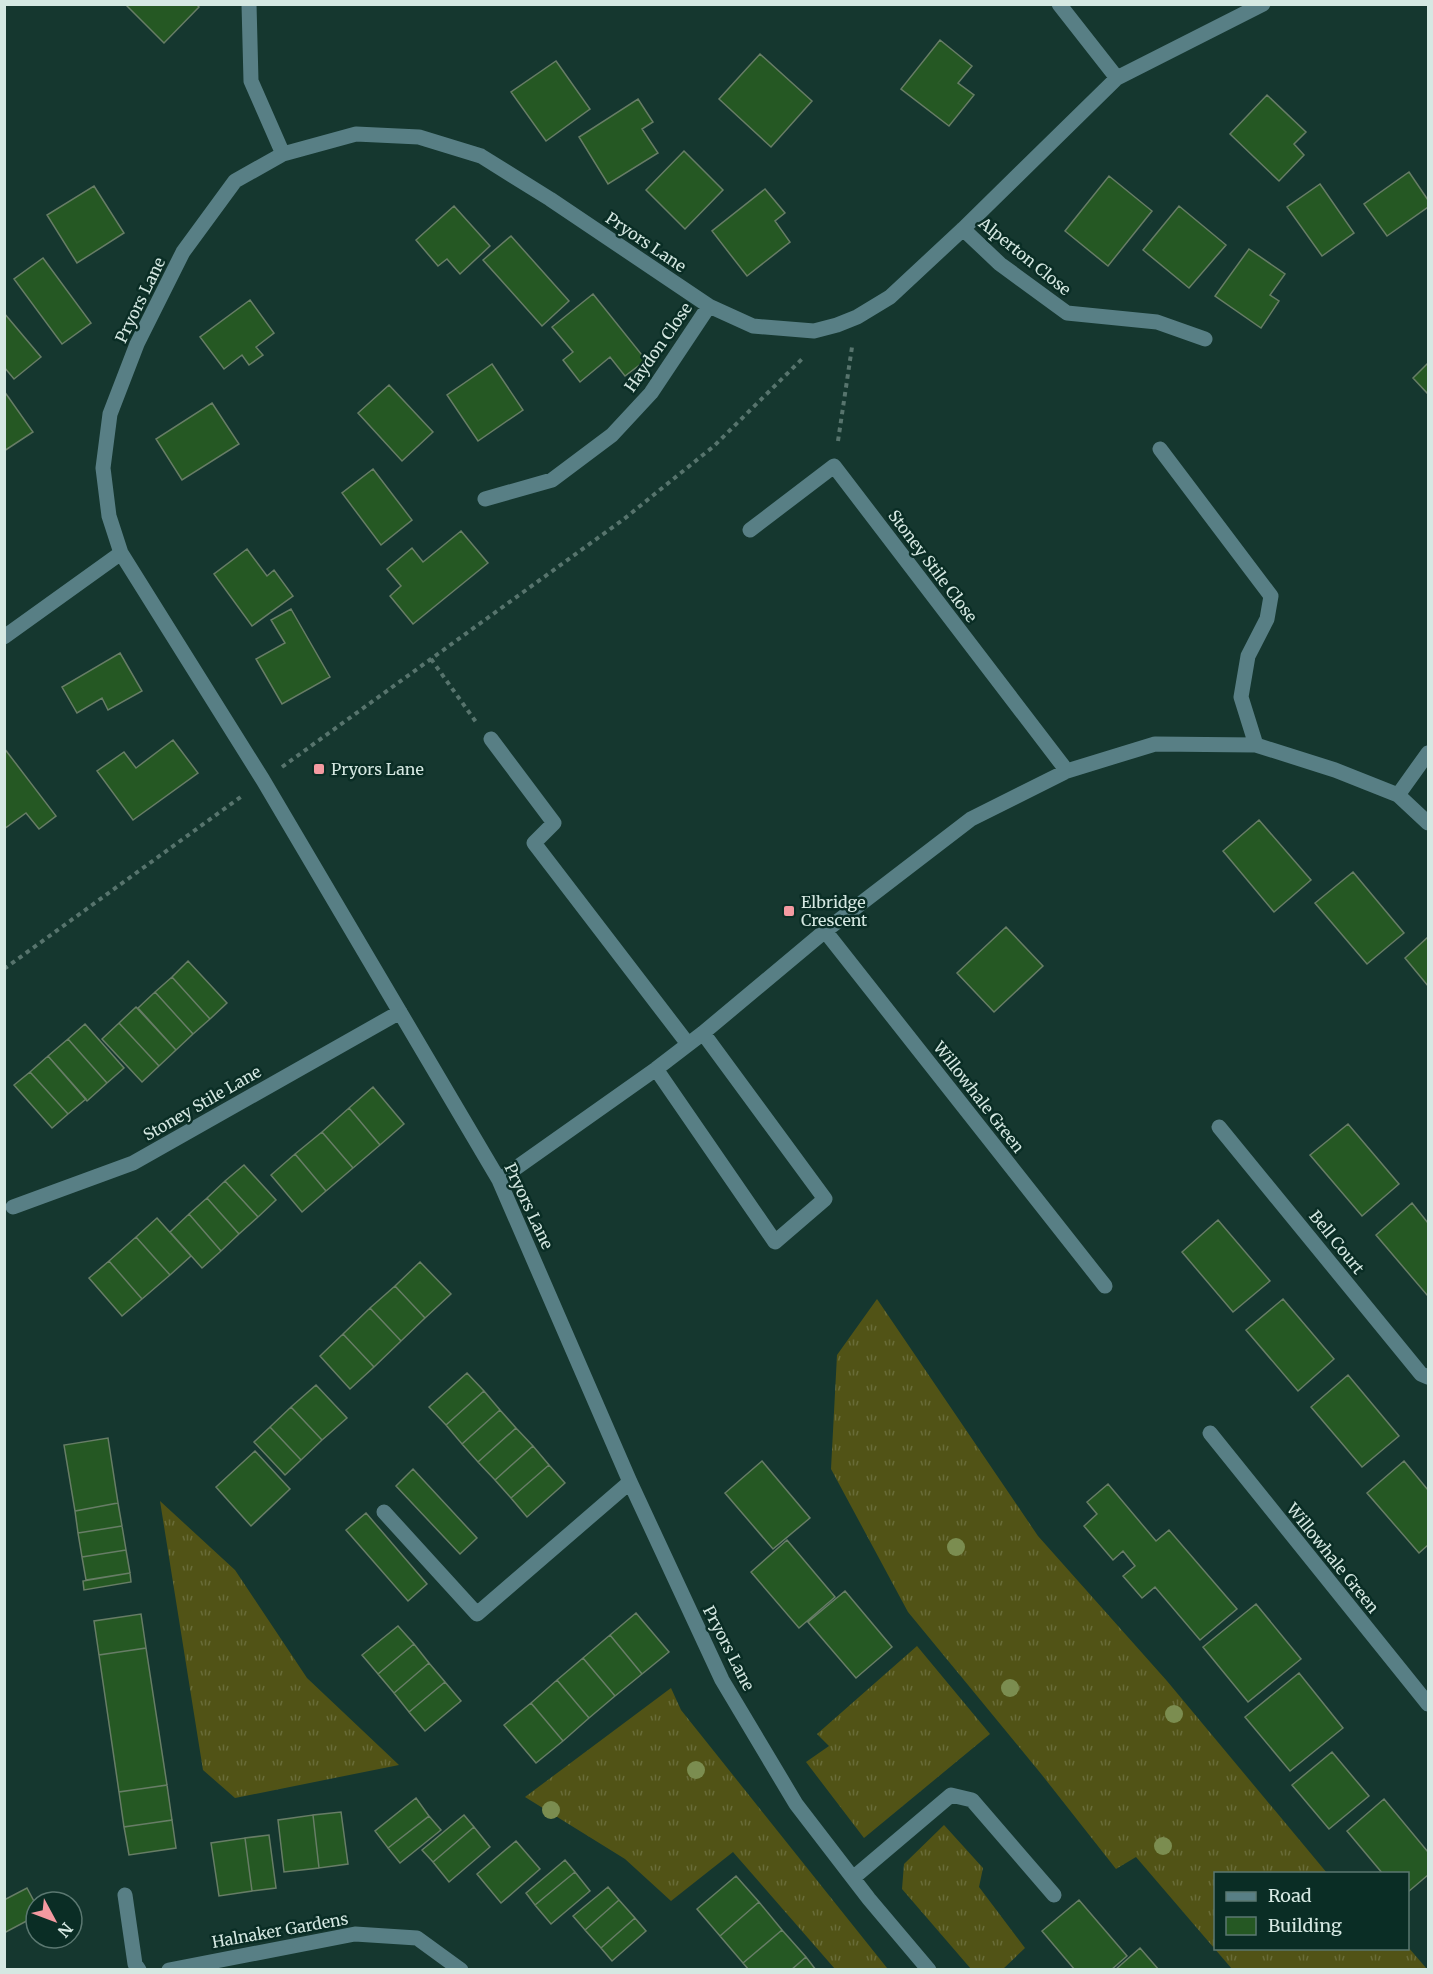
<svg xmlns="http://www.w3.org/2000/svg" width="1433" height="1974" font-family="Merriweather,serif">
  <defs>
    <pattern id="grass-tufts" width="24" height="20" patternUnits="userSpaceOnUse" patternTransform="scale(1.5)"><rect width="24" height="20" fill="#515316"/><path d="M3 7l-1-3M5 7V3M7 7l1-3M15 17l-1-3M17 17v-4M19 17l1-3" fill="none" stroke="#696c38"/></pattern>
  </defs>
  <rect width="100%" height="100%" fill="#15372f"/>
  <path fill="url(#grass-tufts)" d="M877,1299L1038,1536L1167,1681L1327,1873L1216,1874V1948H1408V1947L1427,1969H1232L1136,1857L1116,1869L1042,1775L908,1612L831,1469L837,1355Z
    M160,1501L235,1570L307,1678L399,1765L235,1798L203,1770Z
    M917,1646L990,1734L864,1838L806,1762L829,1746L817,1734Z
    M671,1688L681,1710L887,1968L883,1970L835,1969L733,1852L671,1901L625,1859L525,1797Z
    M944,1825L983,1868L979,1887L1025,1948L1003,1969H971L902,1889L904,1864Z"/>
  <path fill="#255823" stroke="#677d66" stroke-width="1.5" d="M125,4H196L199,7L164,43Z
    M940,40L972,66L958,83L974,95L949,126L901,89Z
    M760,54L812,101L771,147L719,99Z
    M556,61L590,109L546,141L511,92Z
    M1267,95L1306,132L1294,144L1304,155L1279,181L1230,134Z
    M638,99L653,122L642,129L658,153L608,184L579,137Z
    M684,151L723,190L685,229L646,190Z
    M1409,172L1428,200V207L1387,236L1364,204Z
    M1109,176L1152,211L1108,266L1065,231Z
    M1320,184L1354,233L1322,256L1287,207Z
    M94,186L124,233L77,263L47,215Z
    M765,189L785,213L775,221L790,242L747,276L712,231Z
    M454,206L490,246L460,274L447,259L438,266L416,240Z
    M1179,206L1226,245L1189,288L1143,250Z
    M511,236L569,301L542,326L483,260Z
    M1249,249L1285,274L1270,295L1279,301L1261,328L1215,296Z
    M43,258L91,323L62,344L14,279Z
    M593,294L646,360L625,376L610,357L580,382L563,360L573,352L552,327Z
    M250,300L274,333L256,347L263,355L249,365L242,355L224,369L200,337Z
    M4,313L41,357L14,379L4,367Z
    M1428,363V394L1413,378Z
    M492,364L523,410L478,441L447,395Z
    M389,385L433,432L402,461L358,413Z
    M4,391L33,432L4,451Z
    M212,403L239,444L182,480L156,439Z
    M373,469L412,520L381,545L342,493Z
    M461,531L488,563L413,624L390,596L401,586L387,569L412,548L423,562Z
    M247,549L267,576L274,570L293,596L252,626L214,574Z
    M291,609L330,677L282,704L256,659L285,643L271,620Z
    M120,653L142,691L108,710L102,698L77,713L62,687Z
    M173,740L198,773L133,820L97,771L124,752L136,768Z
    M4,748L56,816L39,829L26,813L4,829Z
    M1259,820L1311,880L1274,912L1223,851Z
    M1353,872L1404,933L1367,964L1315,903Z
    M1006,927L1043,966L994,1012L957,973Z
    M1428,937V986L1405,958Z
    M188,961L227,1003L210,1019L172,977Z
    M172,977L210,1019L193,1034L155,992Z
    M155,992L193,1034L176,1050L138,1008Z
    M136,1007L176,1050L159,1066L119,1023Z
    M119,1023L159,1066L142,1082L102,1039Z
    M85,1024L124,1068L107,1083L68,1039Z
    M68,1039L107,1083L87,1101L48,1056Z
    M48,1056L86,1099L68,1114L30,1072Z
    M30,1072L68,1114L52,1128L14,1085Z
    M373,1087L404,1124L380,1145L349,1108Z
    M349,1108L380,1145L353,1168L322,1132Z
    M1348,1124L1399,1184L1362,1216L1310,1155Z
    M322,1132L353,1168L326,1191L295,1154Z
    M295,1154L326,1191L302,1212L271,1175Z
    M244,1165L276,1200L258,1217L225,1181Z
    M225,1181L258,1217L239,1234L207,1198Z
    M207,1198L239,1234L221,1251L189,1214Z
    M1412,1203L1428,1223V1294L1427,1295L1376,1235Z
    M189,1214L221,1251L202,1268L170,1232Z
    M157,1218L191,1256L170,1275L136,1237Z
    M1218,1220L1270,1281L1233,1312L1182,1252Z
    M136,1237L170,1275L142,1299L109,1261Z
    M109,1261L142,1299L122,1316L89,1278Z
    M420,1262L451,1294L425,1318L395,1286Z
    M395,1286L425,1318L401,1341L370,1308Z
    M1283,1299L1334,1359L1298,1391L1246,1330Z
    M370,1308L401,1341L374,1367L343,1334Z
    M343,1334L374,1367L350,1389L320,1356Z
    M467,1373L484,1391L446,1425L429,1407Z
    M1348,1375L1399,1436L1362,1467L1311,1407Z
    M316,1385L347,1418L322,1440L291,1407Z
    M484,1391L500,1410L462,1444L446,1425Z
    M291,1407L322,1440L301,1460L270,1427Z
    M500,1410L516,1428L478,1462L462,1444Z
    M270,1427L301,1460L285,1475L254,1442Z
    M516,1428L533,1446L495,1480L478,1462Z
    M108,1438L118,1503L75,1511L64,1445Z
    M533,1446L549,1465L511,1498L495,1480Z
    M255,1451L290,1489L251,1526L216,1487Z
    M762,1461L810,1518L773,1549L725,1493Z
    M1404,1461L1428,1490V1545L1419,1553L1367,1493Z
    M549,1465L565,1483L527,1517L511,1498Z
    M413,1469L477,1538L460,1554L396,1486Z
    M1108,1484L1156,1541L1169,1530L1237,1609L1200,1640L1155,1587L1142,1598L1123,1576L1135,1566L1123,1551L1113,1560L1084,1526L1097,1514L1087,1502Z
    M118,1503L122,1526L78,1533L75,1511Z
    M366,1513L427,1584L408,1601L346,1530Z
    M122,1526L126,1550L82,1557L78,1533Z
    M787,1540L835,1597L799,1628L751,1572Z
    M126,1550L130,1573L86,1580L82,1557Z
    M130,1573L131,1582L84,1590L83,1581Z
    M845,1591L892,1647L856,1678L808,1622Z
    M1256,1604L1301,1659L1248,1702L1203,1647Z
    M636,1613L669,1652L642,1674L610,1635Z
    M141,1614L146,1648L99,1655L94,1621Z
    M398,1626L414,1644L378,1674L362,1655Z
    M610,1635L642,1674L615,1696L583,1658Z
    M414,1644L429,1663L394,1693L378,1674Z
    M146,1648L167,1785L119,1792L99,1655Z
    M583,1658L615,1696L589,1718L557,1680Z
    M429,1663L445,1682L409,1712L394,1693Z
    M1299,1673L1343,1728L1290,1771L1245,1717Z
    M557,1680L589,1718L563,1741L531,1703Z
    M445,1682L461,1701L425,1731L409,1712Z
    M531,1703L563,1741L536,1763L504,1725Z
    M1332,1752L1369,1796L1329,1829L1292,1785Z
    M167,1785L172,1820L124,1827L119,1792Z
    M416,1798L429,1816L388,1848L375,1831Z
    M1384,1799L1428,1852V1875L1408,1892V1874H1383L1347,1831Z
    M341,1812L348,1864L319,1868L313,1815Z
    M313,1815L319,1868L284,1872L278,1820Z
    M464,1815L474,1827L433,1862L422,1850Z
    M429,1816L441,1830L400,1863L388,1848Z
    M172,1820L176,1848L129,1855L124,1827Z
    M474,1827L490,1847L449,1882L433,1862Z
    M269,1835L276,1888L252,1891L245,1838Z
    M245,1838L252,1891L219,1896L211,1843Z
    M516,1841L540,1869L501,1903L477,1874Z
    M565,1860L575,1872L535,1905L526,1893Z
    M575,1872L590,1891L551,1924L535,1905Z
    M736,1876L759,1902L720,1936L697,1909Z
    M608,1887L619,1900L585,1930L573,1916Z
    M27,1888L36,1905V1916L4,1933V1900Z
    M619,1900L635,1918L601,1948L585,1930Z
    M1079,1900L1127,1956L1111,1970H1075L1042,1931Z
    M759,1902L782,1930L743,1963L720,1936Z
    M635,1918L646,1931L612,1961L601,1948Z
    M782,1930L806,1957L791,1970H749L743,1963Z
    M1140,1948L1159,1970H1115Z
    M806,1957L816,1970H791Z"/>
  <g fill="none" stroke-linecap="round" stroke-linejoin="round">
    <path stroke="#57746d" stroke-width="4" stroke-dasharray="4.5 4.5" stroke-linecap="butt" d="M838,441L852,347
      M431,659L476,722
      M282,767L624,519L714,446L804,357
      M4,969L242,796"/>
    <path stroke="#587f85" stroke-width="15" d="M249,4L251,81L283,154
      M1059,4L1117,78
      M963,229L1000,264L1067,313L1157,322L1205,339
      M1160,449L1271,596L1267,619L1248,656L1241,697L1256,745
      M485,499L552,480L612,435L651,393L709,306
      M750,530L834,466L1067,771
      M4,637L121,553
      M491,739L554,823L534,843L688,1044
      M1398,795L1428,753
      M825,931L1105,1286
      M656,1069L775,1242L825,1199L703,1033
      M1219,1127L1421,1374L1428,1377
      M499,1180L656,1069L703,1033L825,931L971,819L1067,771L1155,744L1256,745L1335,770L1398,795L1428,823
      M13,1207L133,1163L400,1012
      M1210,1433L1428,1704
      M384,1512L477,1614L630,1482
      M853,1878L951,1795L972,1800L1054,1895
      M125,1895L135,1964L139,1970
      M169,1970L355,1934L417,1938L461,1970
      M929,1970L869,1899L796,1804L722,1680L630,1482L499,1180L263,780L121,553L109,516L103,468L110,414L137,344L183,252L235,181L283,154L356,134L419,137L481,156L550,199L709,306L753,326L814,331L837,325L857,317L890,297L963,229L1117,78L1263,4"/>
  </g>
  <g fill="#7b8d50">
    <circle cx="956" cy="1547" r="9"/>
    <circle cx="1010" cy="1688" r="9"/>
    <circle cx="1174" cy="1714" r="9"/>
    <circle cx="696" cy="1770" r="9"/>
    <circle cx="551" cy="1810" r="9"/>
    <circle cx="1163" cy="1846" r="9"/>
  </g>
  <g fill="#f49aa1" stroke="#0a2d25" stroke-width="2">
    <rect x="313" y="763" width="12" height="12" rx="3"/>
    <rect x="783" y="905" width="12" height="12" rx="3"/>
  </g>
  <g text-anchor="middle" dominant-baseline="central" stroke-width="5" stroke-linejoin="round" paint-order="stroke">
    <g font-size="16" fill="#d5e8e2" stroke="#0a2d25">
      <text transform="translate(646 242) rotate(34)">Pryors Lane</text>
      <text transform="translate(1025 256) rotate(39)">Alperton Close</text>
      <text transform="translate(140 300) rotate(-64)">Pryors Lane</text>
      <text transform="translate(658 347) rotate(-55)">Haydon Close</text>
      <text transform="translate(933 566) rotate(53)">Stoney Stile Close</text>
      <text transform="translate(979 1097) rotate(52)">Willowhale Green</text>
      <text transform="translate(202 1103) rotate(-30)">Stoney Stile Lane</text>
      <text transform="translate(529 1206) rotate(65)">Pryors Lane</text>
      <text transform="translate(1337 1242) rotate(51)">Bell Court</text>
      <text transform="translate(1333 1558) rotate(51)">Willowhale Green</text>
      <text transform="translate(729 1648) rotate(63)">Pryors Lane</text>
      <text transform="translate(280 1930) rotate(-10)">Halnaker Gardens</text>
    </g>
    <g font-size="16" fill="#d5e8e2" stroke="#0a2d25" text-anchor="start">
      <text x="331" y="769">Pryors Lane</text>
      <text x="801" y="902">Elbridge<tspan x="801" dy="18">Crescent</tspan></text>
    </g>
  </g>
  <rect width="1433" height="1974" fill="none" stroke="#d5e8e2" stroke-width="12"/>
  <rect x="1214" y="1872" width="195" height="78" fill="#0a2d25" stroke="#5b7871" stroke-width="1.5"/>
  <rect x="1226" y="1892" width="30" height="9" fill="#587f85" stroke="#5b7871" stroke-width="1.5"/>
  <text x="1268" y="1902" font-size="18" fill="#d5e8e2">Road</text>
  <rect x="1226" y="1917" width="30" height="18" fill="#255823" stroke="#5b7871" stroke-width="1.5"/>
  <text x="1268" y="1932" font-size="18" fill="#d5e8e2">Building</text>
  <g transform="translate(54 1920) rotate(131)"><circle r="28" fill="#0a2d25" stroke="#5b7871" stroke-width="1.5"/>
  <path d="M0-4.5L10 22L0 15L-10 22Z" fill="#f49aa1"/>
  <text y="-9" font-size="16" font-weight="bold" text-anchor="middle" fill="#d5e8e2">N</text>
  </g>
</svg>
